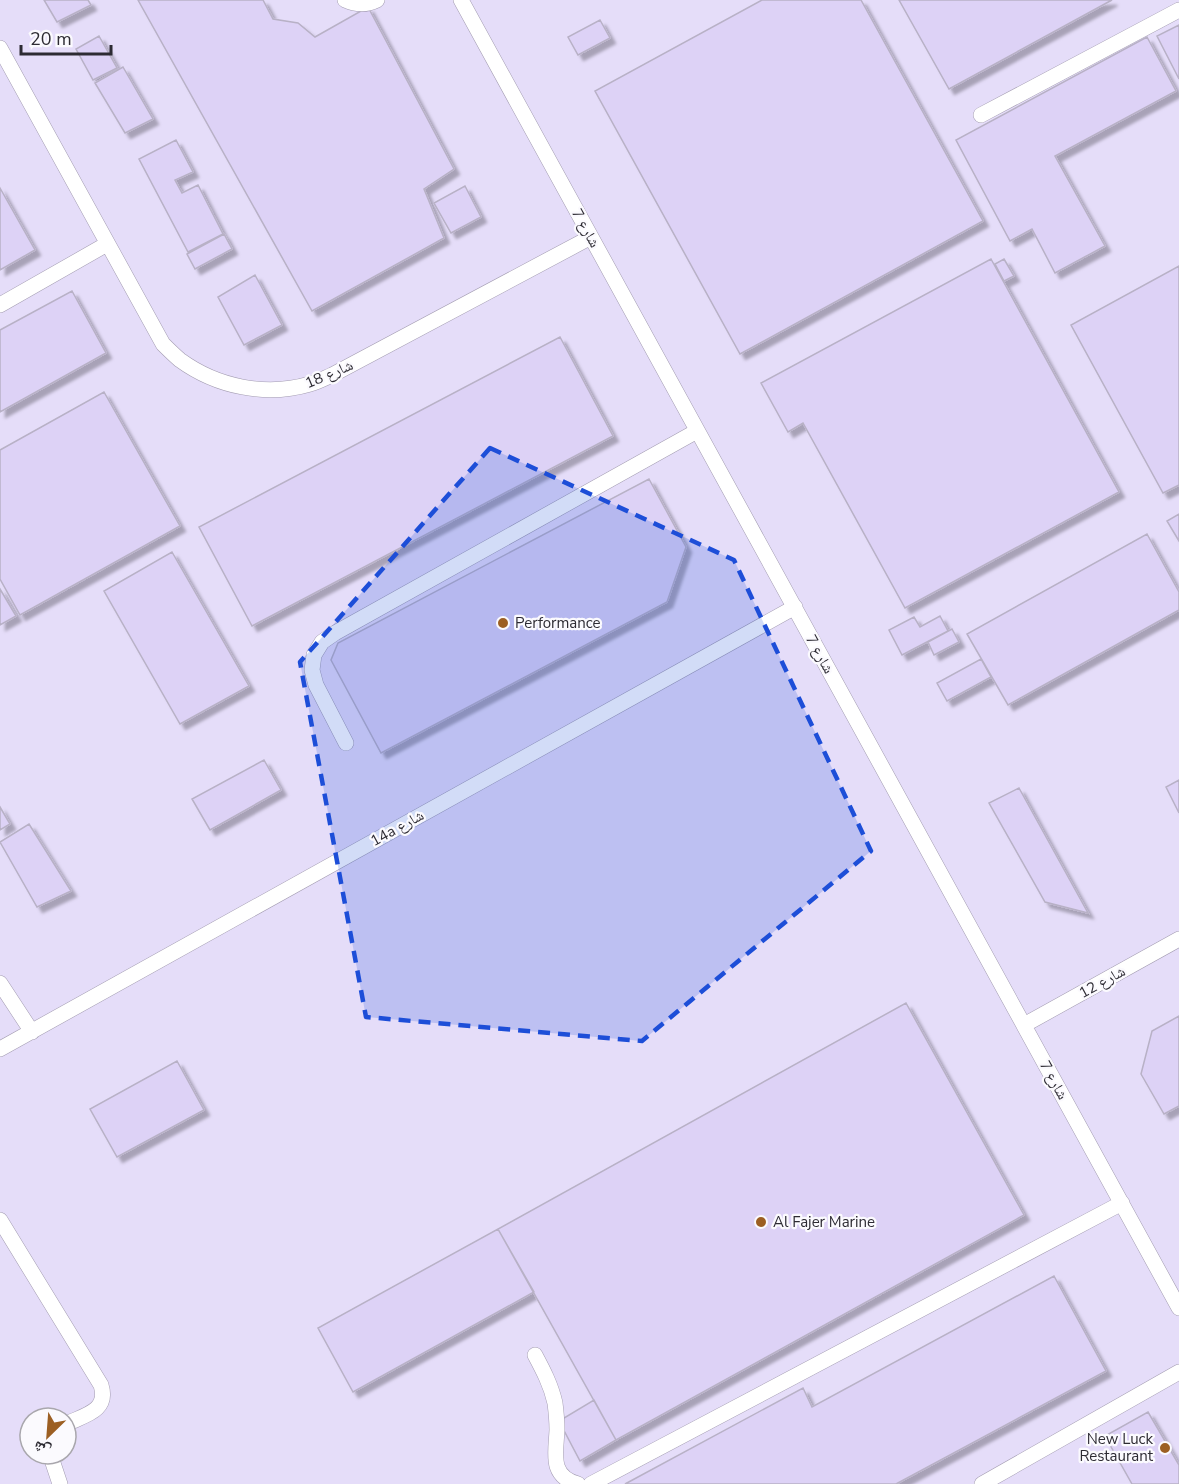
<svg xmlns="http://www.w3.org/2000/svg" width="1179" height="1484" font-family="'Nunito Sans','Noto Naskh Arabic',sans-serif">
  <defs>
    <filter id="shadow"><feDropShadow dx="5.5" dy="5.5" stdDeviation="1.5" flood-color="#0004"/></filter>
  </defs>
  <rect width="100%" height="100%" fill="#f0e9ff"/>
  <path fill="#e5ddf9" fill-rule="evenodd" d="M0,0H1179V1484H0ZM30,1418H66V1454H30Z"/>
  <path fill="#ddd2f6" stroke="#b8b1c6" stroke-width="1.5" filter="url(#shadow)" d="M44,0H88L91,5L57,22Z
    M138,0H263L273,19L298,23L315,37L368,7L454,169L424,189L444,238L312,311Z
    M762,0H861L983,221L740,354L595,91Z
    M899,0H1112L949,89Z
    M600,20L610,38L578,55L568,37Z
    M1179,25V79L1157,36Z
    M99,36L117,68L93,80L76,49Z
    M1147,37L1176,91L1055,156L1105,246L1055,273L1032,229L1010,241L956,140Z
    M123,67L153,119L125,133L95,83Z
    M176,140L193,172L175,180L182,193L198,185L223,234L188,252L139,159Z
    M465,186L481,217L451,233L434,203Z
    M0,188L35,250L0,270Z
    M224,234L232,249L195,269L187,254Z
    M991,259L1119,492L905,608L803,423L788,432L761,383Z
    M1004,259L1014,276L1004,281L995,264Z
    M1179,266V485L1163,493L1071,325Z
    M255,275L282,325L244,345L218,297Z
    M72,291L106,353L0,412V330Z
    M560,337L613,436L252,626L199,527Z
    M104,392L180,526L20,615L0,579V450Z
    M649,479L686,547L667,602L381,753L331,660L338,643Z
    M1179,514V541L1167,521Z
    M1147,534L1179,592V610L1008,705L967,634Z
    M172,552L249,686L180,724L104,591Z
    M0,589L16,616L0,625Z
    M940,616L948,631L902,655L889,630L914,617L920,627Z
    M952,629L959,642L934,655L928,642Z
    M981,659L991,677L947,701L937,683Z
    M264,760L281,790L210,830L192,799Z
    M1179,780V813L1166,787Z
    M1019,788L1088,913L1045,902L989,803Z
    M0,807L10,824L0,830Z
    M29,824L71,891L37,907L0,842Z
    M906,1003L1024,1215L616,1440L498,1229Z
    M1179,1016V1106L1164,1114L1141,1074L1152,1031Z
    M177,1061L204,1110L117,1157L90,1109Z
    M498,1229L534,1292L353,1392L318,1328Z
    M1054,1276L1106,1371L896,1484H625L803,1388L812,1407Z
    M594,1400L616,1440L580,1461L559,1421Z
    M1148,1412L1179,1465V1484H1132L1105,1436Z"/>
  <g fill="none" stroke-linecap="round" stroke-linejoin="round">
    <defs>
      <path id="service" d="M345,0C356,5 367,5 377,0
        M461,0L1179,1308
        M0,48L163,344C168,349 174,355 180,360C217,387 266,397 310,384C318,382 325,378 332,375L591,237
        M981,115L1179,10
        M0,305L107,244
        M346,743L316,685L312,670L314,655L322,642L335,633L697,431
        M0,983L32,1032
        M1024,1025L1179,939
        M0,1049L795,607
        M0,1220L101,1385C109,1411 85,1415 66,1424
        M535,1355C543,1370 551,1385 555,1403C556,1411 557,1422 557,1430C556,1453 549,1476 578,1484
        M50,1454L60,1484
        M591,1484L1122,1203
        M982,1484L1179,1372"/>
    </defs>
    <use href="#service" stroke="#a39cb1" stroke-width="16"/>
    <use href="#service" stroke="#fff" stroke-width="15"/>
  </g>
  <path fill="#1d4ed8" fill-opacity="0.2" stroke="#1d4ed8" stroke-width="4.5" stroke-dasharray="12 8" stroke-linejoin="round" d="M490,448L734,560L871,851L642,1041L366,1017L300,662Z"/>
  <g fill="#9c5f23" stroke="#fbfafe" stroke-width="2">
    <circle cx="503" cy="623" r="6"/>
    <circle cx="761" cy="1222" r="6"/>
    <circle cx="1165" cy="1448" r="6"/>
  </g>
  <g text-anchor="middle" dominant-baseline="central" stroke-width="4.5" stroke-linejoin="round" paint-order="stroke">
    <g font-size="15" fill="#2d2b33" stroke="#fbfafe">
      <text transform="translate(586 228) rotate(61)">شارع 7</text>
      <text transform="translate(329 374) rotate(-23)">شارع 18</text>
      <text transform="translate(820 654) rotate(61)">شارع 7</text>
      <text transform="translate(397 828) rotate(-29)">14a شارع</text>
      <text transform="translate(1102 982) rotate(-29)">شارع 12</text>
      <text transform="translate(1054 1080) rotate(61)">شارع 7</text>
    </g>
    <g font-size="15" fill="#2d2b33" stroke="#fbfafe" text-anchor="start">
      <text x="515" y="623">Performance</text>
      <text x="773" y="1222">Al Fajer Marine</text>
      <text x="1153" y="1439" text-anchor="end">New Luck<tspan x="1153" dy="17">Restaurant</tspan></text>
    </g>
  </g>
  <g transform="translate(48 1436) rotate(205)"><circle r="28" fill="#fbfafe" stroke="#a9a7ad" stroke-width="1.5"/>
  <path d="M0-4.5L10 22L0 15L-10 22Z" fill="#9c5f23"/>
  <text y="-9" font-size="16" font-weight="bold" text-anchor="middle" fill="#2d2b33">ش</text>
  </g>
  <path d="M21 45v9h90v-9" fill="none" stroke="#2d2b33" stroke-width="3"/>
  <text x="30" y="45" font-size="18" fill="#2d2b33" stroke="#fbfafe" stroke-width="4.5" paint-order="stroke">20 m</text>
</svg>
